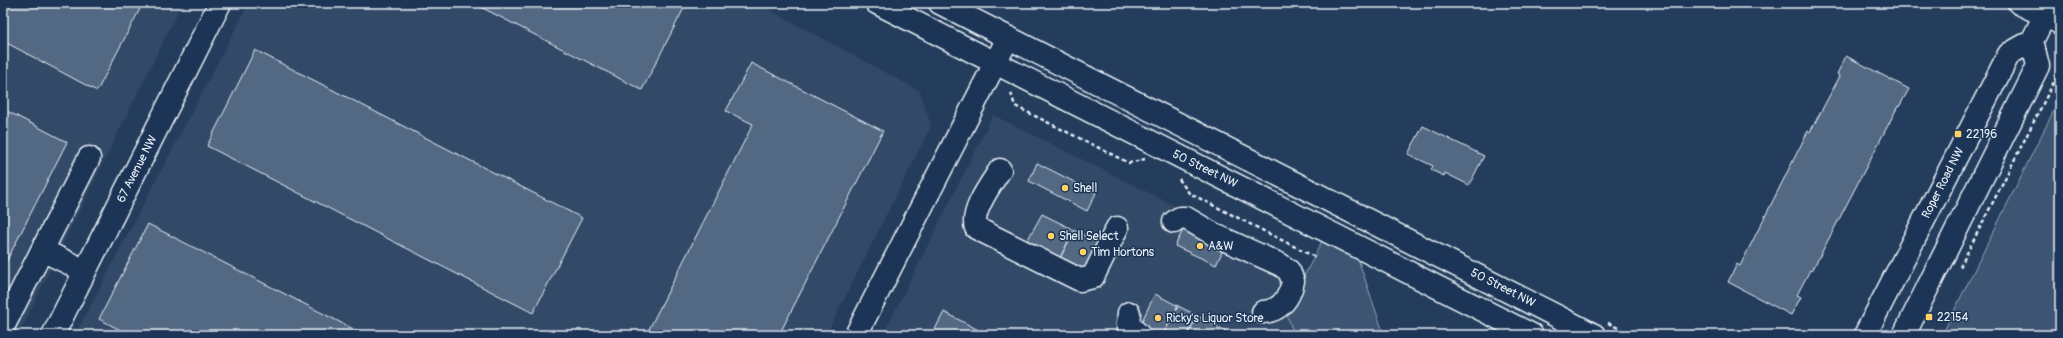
<svg xmlns="http://www.w3.org/2000/svg" width="2063" height="338" font-family="Pangolin,sans-serif">
  <rect width="100%" height="100%" fill="#253d5d"/>
  <filter id="ink" filterUnits="userSpaceOnUse"><feTurbulence type="fractalNoise" baseFrequency=".025" numOctaves="2"/><feDisplacementMap in="SourceGraphic" scale="8" xChannelSelector="R" yChannelSelector="G"/><feConvolveMatrix kernelMatrix="1 2 1 2 8 2 1 2 1" color-interpolation-filters="sRGB"/></filter>
  <g filter="url(#ink)">
    <path fill="#334a68" d="M3,3H182L18,335H3Z
      M249,3H756L920,91L931,126L826,335H75Z
      M993,115L1307,272L1286,312L1294,335H883Z"/>
    <path fill="#3e5472" stroke="#93a2b5" d="M2060,98V335H1942Z
      M1323,239L1357,256L1384,335H1294L1286,312Z"/>
    <path fill="#536782" stroke="#e8f1f8" d="M3,3H143L97,91L3,41Z
      M473,3H679L685,6L642,90Z
      M255,50L582,218L533,313L207,146Z
      M1846,56L1909,89L1899,107L1898,106L1812,271L1810,270L1797,295L1801,297L1791,315L1728,282L1737,264L1740,266L1808,131L1810,132L1840,76L1837,74Z
      M751,63L883,131L779,335H646L753,124L726,111Z
      M3,109L67,142L3,268Z
      M1423,126L1484,156L1469,185L1445,173L1444,176L1431,170L1433,166L1408,154Z
      M1037,163L1096,193L1087,211L1029,181Z
      M1042,214L1074,230L1060,258L1027,241Z
      M148,224L365,335H130L99,319Z
      M1185,226L1225,246L1216,265L1175,246Z
      M1074,230L1106,247L1079,276L1060,258Z
      M1155,294L1178,306L1163,335H1148L1138,329Z
      M1178,306L1198,316L1187,335H1163Z
      M944,312L988,335H932Z
      M1198,316L1226,331L1224,335H1187Z"/>
    <g fill="none" stroke-linecap="round" stroke-linejoin="round">
      <defs>
        <path id="minor" d="M2019,3L2060,23
          M1000,170C991,184 970,212 976,228L1080,280L1093,277L1117,228
          M1174,222L1180,218H1186L1215,235L1281,265L1289,271L1293,281C1290,297 1281,311 1263,312
          M42,250L85,271
          M1129,313L1128,324L1139,335
          M3,327L89,158
          M53,335L220,3
          M856,335L1008,38"/>
        <path id="major" d="M877,3L1532,335
          M940,3L1594,335
          M1865,335L2009,54L2032,41L2051,3
          M1904,335L2038,66L2032,41"/>
      </defs>
      <use href="#minor" stroke="#e8f1f8" stroke-width="25"/>
      <use href="#major" stroke="#e8f1f8" stroke-width="25"/>
      <path stroke="#e8f1f8" stroke-width="2.5" stroke-dasharray="4 3" stroke-linecap="butt" d="M1011,93L1015,106L1129,163L1145,159
        M1179,179L1189,193L1317,258
        M1960,267L2060,70
        M1608,323L1633,335"/>
      <use href="#minor" stroke="#1d3557" stroke-width="22"/>
      <use href="#major" stroke="#1d3557" stroke-width="22"/>
    </g>
  </g>
  <g fill="#ffd166" stroke="#1d3557" stroke-width="1.5">
    <rect x="1954" y="130" width="8" height="8" rx="2"/>
    <circle cx="1065" cy="188" r="4"/>
    <circle cx="1051" cy="236" r="4"/>
    <circle cx="1200" cy="246" r="4"/>
    <circle cx="1083" cy="252" r="4"/>
    <rect x="1925" y="313" width="8" height="8" rx="2"/>
    <circle cx="1158" cy="318" r="4"/>
  </g>
  <g text-anchor="middle" dominant-baseline="central" stroke-width="3" stroke-linejoin="round" paint-order="stroke">
    <g font-size="12" fill="#e8f1f8" stroke="#1d3557" text-anchor="start">
      <text x="1966" y="134">22196</text>
      <text x="1073" y="188">Shell</text>
      <text x="1059" y="236">Shell Select</text>
      <text x="1208" y="246">A&amp;W</text>
      <text x="1091" y="252">Tim Hortons</text>
      <text x="1937" y="317">22154</text>
      <text x="1166" y="318">Ricky's Liquor Store</text>
    </g>
    <g font-size="12" fill="#e8f1f8" stroke="#1d3557">
      <text transform="translate(137 169) rotate(-63)">67 Avenue NW</text>
      <text transform="translate(1205 169) rotate(26)">50 Street NW</text>
      <text transform="translate(1943 183) rotate(-63)">Roper Road NW</text>
      <text transform="translate(1503 288) rotate(27)">50 Street NW</text>
    </g>
  </g>
  <rect width="2063" height="338" fill="none" stroke="#1d3557" stroke-width="16"/>
  <rect x="8" y="8" width="2047" height="322" fill="none" stroke="#e8f1f8" stroke-width="1.5" filter="url(#ink)"/>
</svg>
